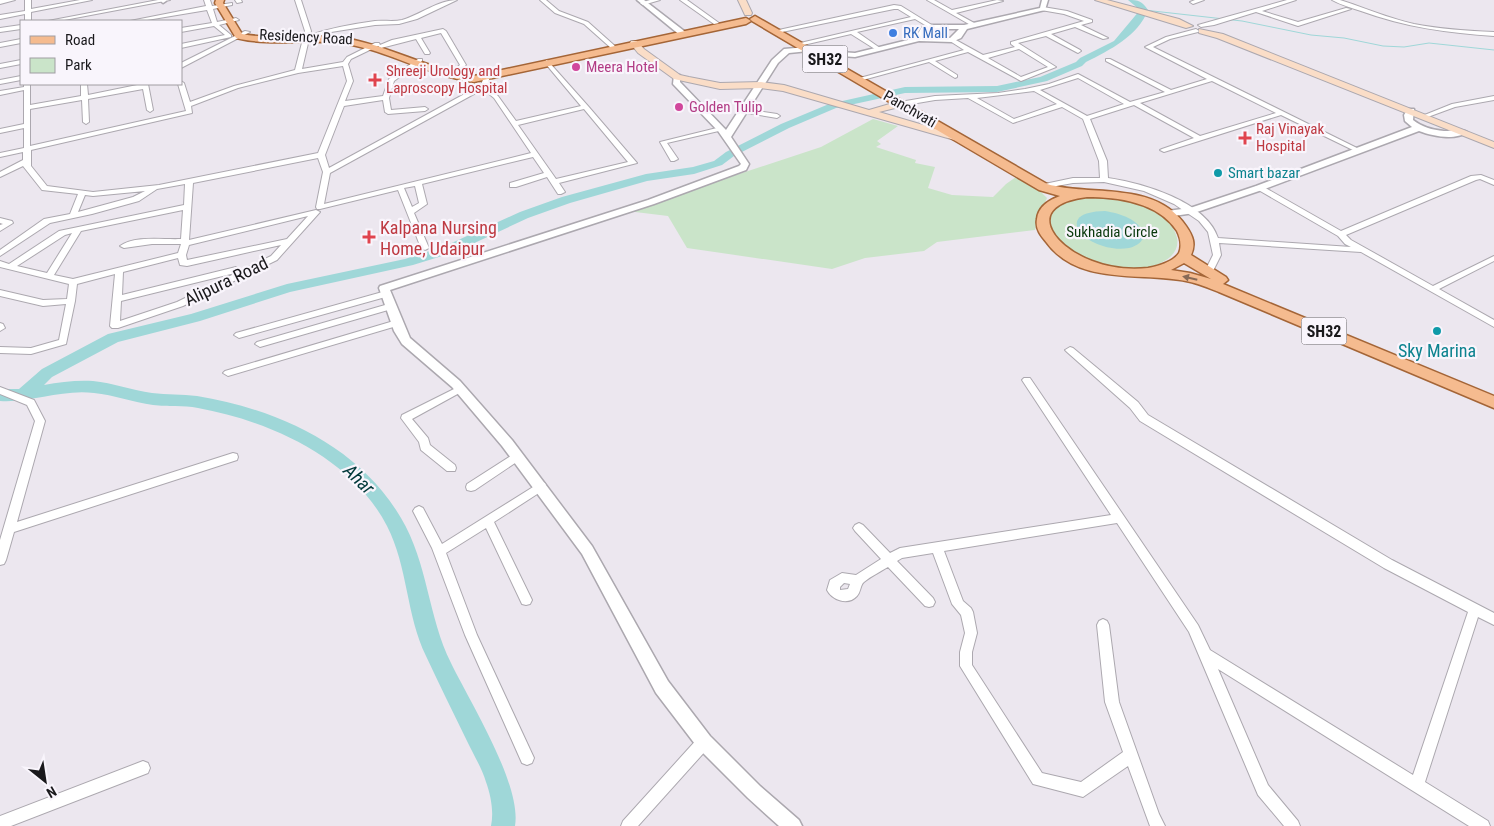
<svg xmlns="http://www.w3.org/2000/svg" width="1494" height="826" font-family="'Roboto Condensed',sans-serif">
  <rect width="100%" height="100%" fill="#ece7ef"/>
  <path fill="#cae4c9" d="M873,119L898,126L877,141L881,144L876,147L916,160L915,163L935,167L928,188L952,195L993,197L1006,184L1016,177L1036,187L1047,198L1038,217L1035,230L937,242L924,251L865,258L832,269L687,248L668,216L627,211L821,147Z
    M1094,195C1120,199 1170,206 1177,238C1179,247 1174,255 1166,260C1135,279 1089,266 1063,245C1059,242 1053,239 1051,235C1049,230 1048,222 1047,217L1059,203Z"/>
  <path fill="#9fd7d8" d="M1105,211C1121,214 1137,218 1144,234C1143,242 1137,246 1129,248C1090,255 1047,212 1105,211Z"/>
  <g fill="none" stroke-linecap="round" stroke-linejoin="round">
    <path stroke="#9fd7d8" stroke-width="1" d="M1144,10L1242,21L1311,35L1344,38L1383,46L1404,47L1429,43L1494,50"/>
    <path fill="#9fd7d8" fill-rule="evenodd" d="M1128,0C1139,0 1142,1 1148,10C1138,36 1110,50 1086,62L1082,66L1047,81L997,92L905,93L836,108L789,128L734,156L722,165L694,174L647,181L570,203L528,218L455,252L413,265L290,292L200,321L118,342L52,377L44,385C60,382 77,380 93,381C113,383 132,390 152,393C167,395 182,394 197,396C277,409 359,446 401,518C428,563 428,617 451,663C470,702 522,785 515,826H491C494,812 491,796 486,782C482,768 473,754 467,741C453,712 439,684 426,656C406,615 408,567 387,526C352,458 270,421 198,408C183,405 168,407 153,405C133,402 114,395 94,393C62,389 31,403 0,401V389H19L42,369L108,334L191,314L287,284L405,259L445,246L520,212L562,197L646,174L693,167L714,161L726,152L781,124L829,104L905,87L997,86L1040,77L1076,62L1080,58L1114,41L1140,10Z"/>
    <defs>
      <path id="minor" d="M0,0H15L0,4Z
        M25,0H31V9L80,0H92L31,12V21H25V14L0,19V15L25,11Z
        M158,0H170L59,21H48Z
        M204,0H210L212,6L232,3V5L213,9L217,22L236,18L239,20L219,25L231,35V37L181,48V44L225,35L214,26L181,32V28L212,23L207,10L141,21H130L206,6Z
        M235,0H241L242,2L237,3Z
        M295,0H301L311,31L310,35C331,28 353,24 375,21C384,20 393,22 402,20C420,15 438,0 457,0L417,19L399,24L375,25L331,32L309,39L302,69L343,62L347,57L375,43H379L380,45L392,40L443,29L446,31L466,65L457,72H453V70L460,65L441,33L421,38L430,53L429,54H425L416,39L381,48L378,46L351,59L348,64L353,81L345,101L383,96L389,79L418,59H422V61L394,81L389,98L391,110L425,107L428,109L425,111L388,114L385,112L383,100L344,106L325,155L329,168L481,85L485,74L488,72L491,74L487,86L498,96L516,121L581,106L545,63L544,62L547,60L588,106L637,163L559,183L565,192L561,194H558L547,177L516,187H510V183L544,173L533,157L422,184L427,204L414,213L429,248L425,250L421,248L398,190L320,209H317L316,207L323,172L318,158L193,183L189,240L316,210L320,212L277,260L183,306L118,328H112L110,326L115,274L77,284L75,301L66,344L31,354L0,353V347L31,348L59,340L66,304L43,306L0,296V290L43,300L67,299L69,284L0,267V261L9,264L59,231L184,205L185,184L157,189L139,201L92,214L50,223L0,256V250L44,219L70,214L78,194L42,190L23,166L0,177V172L23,160V152L0,157V153L24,148V128L0,133V129L24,124V90L0,95V91L24,87V84H30V105L81,96V84H87L88,95L142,84H148L153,110L150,112L147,110L143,89L88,99L89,122L86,124L83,122L82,100L30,109V146L186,111L178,84H181V81L184,83L190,102L234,86L295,70L305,31ZM343,66L347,81L318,153L159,185L93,192L47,186L31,166V150L192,113L191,106L238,88L298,73ZM483,89L494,98L531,153L324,204L330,173ZM584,109L628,162L556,179L518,125ZM415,186L419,203L412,207L404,188ZM145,191L133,197L78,212L85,195L93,196ZM183,210L181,239C163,240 135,235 120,246L124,248L152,244H181L178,253L73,279L54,275L81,231ZM308,216L287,239L187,260L186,255L189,245ZM72,233L47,273L17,266L65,235ZM281,245L271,256L177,302L120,321L121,301L239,272L240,270L236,267L122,295L123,272L178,258L180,265L187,266Z
        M540,0H546L559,11L588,22L616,47L611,48L584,24L555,13Z
        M650,0H660L643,5L640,3Z
        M680,0H687L719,23L714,24Z
        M927,0H934L952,10L997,0L1003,1L956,13L976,24V26L974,27Z
        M1195,0H1204L1193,4L1190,2Z
        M1287,0H1296L1262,11L1298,22L1346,8L1351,9L1298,26L1256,12L1214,25L1201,27L1198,25Z
        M1332,0H1340C1365,8 1388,18 1414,24C1440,29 1467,31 1494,32V36C1448,33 1405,27 1361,11C1352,8 1341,5 1332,0Z
        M894,5L901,6L935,27L930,28L915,19L857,32L880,48L881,49L878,51L851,34L799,46L796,44L911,17L898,9H894L777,33L774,31Z
        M1043,7L1067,11L1092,20V22L1081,25L1108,38L1103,39L1075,27L1051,34L1080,50L1081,51L1078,53L1046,36L1018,43L1056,67L1021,81L968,52L935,61L957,75V77L955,78L929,62L859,81L856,79L964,50L950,41V39H954L983,55L1015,47L1011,44V42L1084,21L1064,14L1041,10V8ZM1019,49L1048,67L1021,77L988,58Z
        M21,25V29L0,32V28Z
        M1196,29L1199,31L1198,32L1170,39L1153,47L1363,151L1357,152L1281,115L1164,152L1160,150L1162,149L1194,138L1134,105L1090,119L1107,161L1108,178C1142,183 1206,201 1218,238L1351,247L1345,244L1338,236L1255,188L1256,186H1262L1341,231L1471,176L1481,175L1494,180V185L1480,179L1476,180L1346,235L1351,240L1433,286L1494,256V261L1439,289L1494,320V327L1361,252L1219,243L1221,255L1211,275H1205L1204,273L1213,255L1208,232L1199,221L1174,204L1144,191L1104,182L1073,183L1040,189V185L1073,178H1100L1099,161L1083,119L1062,107L1013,123L968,98L935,100L900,106L897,104L900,102L935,96L998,93L1025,89L1049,84L1078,74L1130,102L1165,92L1106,61V59H1110L1171,90L1207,79L1145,47L1166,37ZM1078,78L1124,104L1087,116L1040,90ZM1212,81L1276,113L1200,136L1140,103ZM1034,91L1057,104L1014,119L977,98Z
        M245,31L250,32L181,68V63Z
        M21,39V43L0,47V43Z
        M21,60V64L0,68V64Z
        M21,76V80L0,84V80Z
        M1494,96V100L1455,107L1425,118L1422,116L1452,104Z
        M743,109L777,114L780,116L777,118L741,112V110Z
        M721,127L724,129L723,130L667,143L678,159L674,161H671L660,142Z
        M0,218L12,221L13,223L0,231V225L3,224L0,223Z
        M386,291L390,294L389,296L239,338L234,335L236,333Z
        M392,303L395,304L396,306L395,308L260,347L255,344L257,342Z
        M397,320L401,323L400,325L228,376L223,373L225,371Z
        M0,323L3,324L5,328L0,331Z
        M1070,347L1073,348L1138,402L1148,415L1392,560L1494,613V625L1478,617L1425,782L1488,821L1490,826H1469L1218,669L1268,785L1298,821L1300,826H1284L1258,795L1189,632L1117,523L944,551L963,601L971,608L973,612L977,633L972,652V665L1042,773L1081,782L1123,752L1105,702L1097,625L1099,621L1103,619L1107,621L1109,625L1119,702L1159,814L1165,826H1150L1128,766L1083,797L1033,784L960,666V652L965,633L961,615L952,604L933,553L902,558L897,561L933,598L935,602L933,606L929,607L925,606L888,567C880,572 871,576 864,582C860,585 861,592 857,596C848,606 832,600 827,590L830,580L842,573L856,575L881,559L855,531L853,528L855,525L859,523L863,525L890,553L900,548L1111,515L1022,380L1024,378H1030L1198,625L1210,650L1413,775L1468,612L1384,568L1140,421L1130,408L1067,352L1065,350ZM844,583L850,584L848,589L840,590V587Z
        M460,386L463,387L465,389L463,391L412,419L428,438L430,445L455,465L456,468L455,471H447L421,450L419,442L401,418L402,415Z
        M0,387L34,400L45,421L17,522L233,453L237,454L238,457L237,460L14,532L6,560L4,564L0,565V540L35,421L27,405L0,394Z
        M517,452L521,453L522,456L521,459L475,490L471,491L467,490L466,487L467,484Z
        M541,482L545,483L546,486L545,489L494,522L532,600L530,604L526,605L522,604L486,528L446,553L477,635L534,758L532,763L527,765L522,763L465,635L432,548L413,511L415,508L419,506L423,508L442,544Z
        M704,735L709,737L711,742L709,747L638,826H621L623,821L699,737Z
        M143,761L148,763L150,768L148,773L11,826H0V816Z"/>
      <path id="tertiary" d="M160,0H166V1L163,3Z
        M637,0H644L688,34L681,36Z
        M1042,0H1048L1045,10L967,29L961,38L952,42L919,41L855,57L812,54H809V51L789,53L778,63L731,137L749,164L746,170L654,204L390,290L410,338L460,381L512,440L592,546L668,681L710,736L760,786L799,820L802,826H779L748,798L698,748L656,693L582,554L502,446L452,387L402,344L394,331L379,288L380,286L648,200L739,166L741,164L718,131L673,84L674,75H680V82L726,130L772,60L784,49L807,47H810V50L855,53L916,38L921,28L932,25H964L1040,8ZM933,29H959L950,38L924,37L927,31Z
        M1408,109H1414L1413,120C1422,127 1432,130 1444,131C1451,131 1461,128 1467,132C1455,141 1432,136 1419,131L1262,190L1194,213L1167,217L1162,214L1167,211L1190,208L1256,186L1412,127L1405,121L1404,115Z"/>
      <path id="secondary" d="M738,0H746L752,13L751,15H745Z
        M1095,0H1107L1179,19L1193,26L1186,28Z
        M1199,29L1223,34L1494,142V148L1217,38L1199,33Z
        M631,41H637L644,49L680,75L689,77L720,83L761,82L784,85L869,110L900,101L903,102V106L879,112L964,137L966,139L961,142L958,141L783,91L761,88L720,89L674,79L638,53L630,43Z"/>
      <path id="primary" d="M216,0H224L223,3L242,34C278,41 314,32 349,39C392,47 430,70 474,76L746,18L751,21L746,24L474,82C428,76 390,51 346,44C309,38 272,47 236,38L215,3Z
        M755,16L1047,184C1092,197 1155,180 1186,226C1193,236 1196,244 1191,255L1226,277L1228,280L1223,284L1494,396V408L1219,292C1209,288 1197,283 1186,281C1141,272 1079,286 1047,243C1041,236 1035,229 1037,219C1038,207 1049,200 1060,196L1039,190L752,21L750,19ZM1087,197C1118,197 1158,202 1177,231C1180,237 1182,246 1179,253C1173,262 1158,266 1148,268C1130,270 1110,268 1092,261C1050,245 1024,205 1087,197ZM1184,263L1211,279L1190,273L1171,270Z"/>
    </defs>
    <use href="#minor" stroke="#aca8af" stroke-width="2"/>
    <use href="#tertiary" stroke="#aca8af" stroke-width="3"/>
    <use href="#secondary" stroke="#aca8af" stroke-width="2"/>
    <use href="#primary" stroke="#a46537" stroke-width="3"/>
    <use href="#minor" fill="#fff" fill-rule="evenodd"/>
    <use href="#tertiary" fill="#fff" fill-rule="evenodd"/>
    <use href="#secondary" fill="#faddc7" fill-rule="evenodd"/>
    <use href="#primary" fill="#f5bb8f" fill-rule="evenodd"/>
  </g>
  <defs><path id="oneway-solid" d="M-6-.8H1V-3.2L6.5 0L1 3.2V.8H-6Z" transform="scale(1.25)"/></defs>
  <use fill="#886a56" href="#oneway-solid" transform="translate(1190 278) rotate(-167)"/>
  <circle fill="#3f7fe0" stroke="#f9f5fc" stroke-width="2" cx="893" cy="33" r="5"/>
  <g fill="#d1479c" stroke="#f9f5fc" stroke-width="2">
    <circle cx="576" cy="67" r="5"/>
    <circle cx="679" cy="107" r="5"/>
  </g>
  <g fill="#e0444e" stroke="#f9f5fc" stroke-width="2">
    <path d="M372.5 72.5h5v5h5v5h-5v5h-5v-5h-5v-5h5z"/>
    <path d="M1242.5 130.5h5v5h5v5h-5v5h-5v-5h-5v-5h5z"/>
    <path d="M366.5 229.5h5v5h5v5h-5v5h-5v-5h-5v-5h5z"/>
  </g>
  <g fill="#0f9aa8" stroke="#f9f5fc" stroke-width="2">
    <circle cx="1218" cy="173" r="5"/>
    <circle cx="1437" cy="331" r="5"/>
  </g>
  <g text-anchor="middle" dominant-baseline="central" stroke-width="4.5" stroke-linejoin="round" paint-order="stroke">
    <g font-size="15" fill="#366cbe" stroke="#f9f5fc" text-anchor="start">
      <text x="903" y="33">RK Mall</text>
    </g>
    <g font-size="15" fill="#1a191c" stroke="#f9f5fc">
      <text transform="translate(306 37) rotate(3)">Residency Road</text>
      <text transform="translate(910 109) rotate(30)">Panchvati</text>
    </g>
    <g font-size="15" fill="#b23c85" stroke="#f9f5fc" text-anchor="start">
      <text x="586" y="67">Meera Hotel</text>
      <text x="689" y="107">Golden Tulip</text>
    </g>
    <g font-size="15" fill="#be3a42" stroke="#f9f5fc" text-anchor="start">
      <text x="386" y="71">Shreeji Urology and<tspan x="386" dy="17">Laproscopy Hospital</tspan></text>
      <text x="1256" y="129">Raj Vinayak<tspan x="1256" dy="17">Hospital</tspan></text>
    </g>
    <g font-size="15" fill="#0d838f" stroke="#f9f5fc" text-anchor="start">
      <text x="1228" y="173">Smart bazar</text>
    </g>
    <g font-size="15" fill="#09380b" stroke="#f9f5fc">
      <text x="1112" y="232">Sukhadia Circle</text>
    </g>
    <g fill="#f9f5fc" stroke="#5d5b5f" stroke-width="1">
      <rect x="802.5" y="45.5" width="45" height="27" rx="4"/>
      <rect x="1301.5" y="317.5" width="45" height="27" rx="4"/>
    </g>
    <g font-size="16" font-weight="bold" fill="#1a191c">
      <text x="825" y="59">SH32</text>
      <text x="1324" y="331">SH32</text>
    </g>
    <g font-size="18" fill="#be3a42" stroke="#f9f5fc" text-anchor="start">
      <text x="380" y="227">Kalpana Nursing<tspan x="380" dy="21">Home, Udaipur</tspan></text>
    </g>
    <g font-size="18" fill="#1a191c" stroke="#f9f5fc">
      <text transform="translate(226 281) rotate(-26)">Alipura Road</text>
    </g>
    <g font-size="18" fill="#0d838f" stroke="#f9f5fc">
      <text x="1437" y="350">Sky Marina</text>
    </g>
    <g font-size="19" font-style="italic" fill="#01393a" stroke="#f9f5fc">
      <text transform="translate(359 479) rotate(44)">Ahar</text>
    </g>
  </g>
  <rect x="20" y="20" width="162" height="65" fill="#f9f5fc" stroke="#a09da2"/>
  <rect x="30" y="36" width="25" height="8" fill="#f5bb8f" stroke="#a09da2"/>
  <text x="65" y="45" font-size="15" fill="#1a191c">Road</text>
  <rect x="30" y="58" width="25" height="15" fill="#cae4c9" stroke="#a09da2"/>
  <text x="65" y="70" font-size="15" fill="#1a191c">Park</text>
  <g transform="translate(45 781) rotate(150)" stroke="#f9f5fc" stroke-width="4" paint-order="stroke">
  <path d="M0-4L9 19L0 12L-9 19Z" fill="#1a191c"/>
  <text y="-8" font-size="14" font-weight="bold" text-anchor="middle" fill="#1a191c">N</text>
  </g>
</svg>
